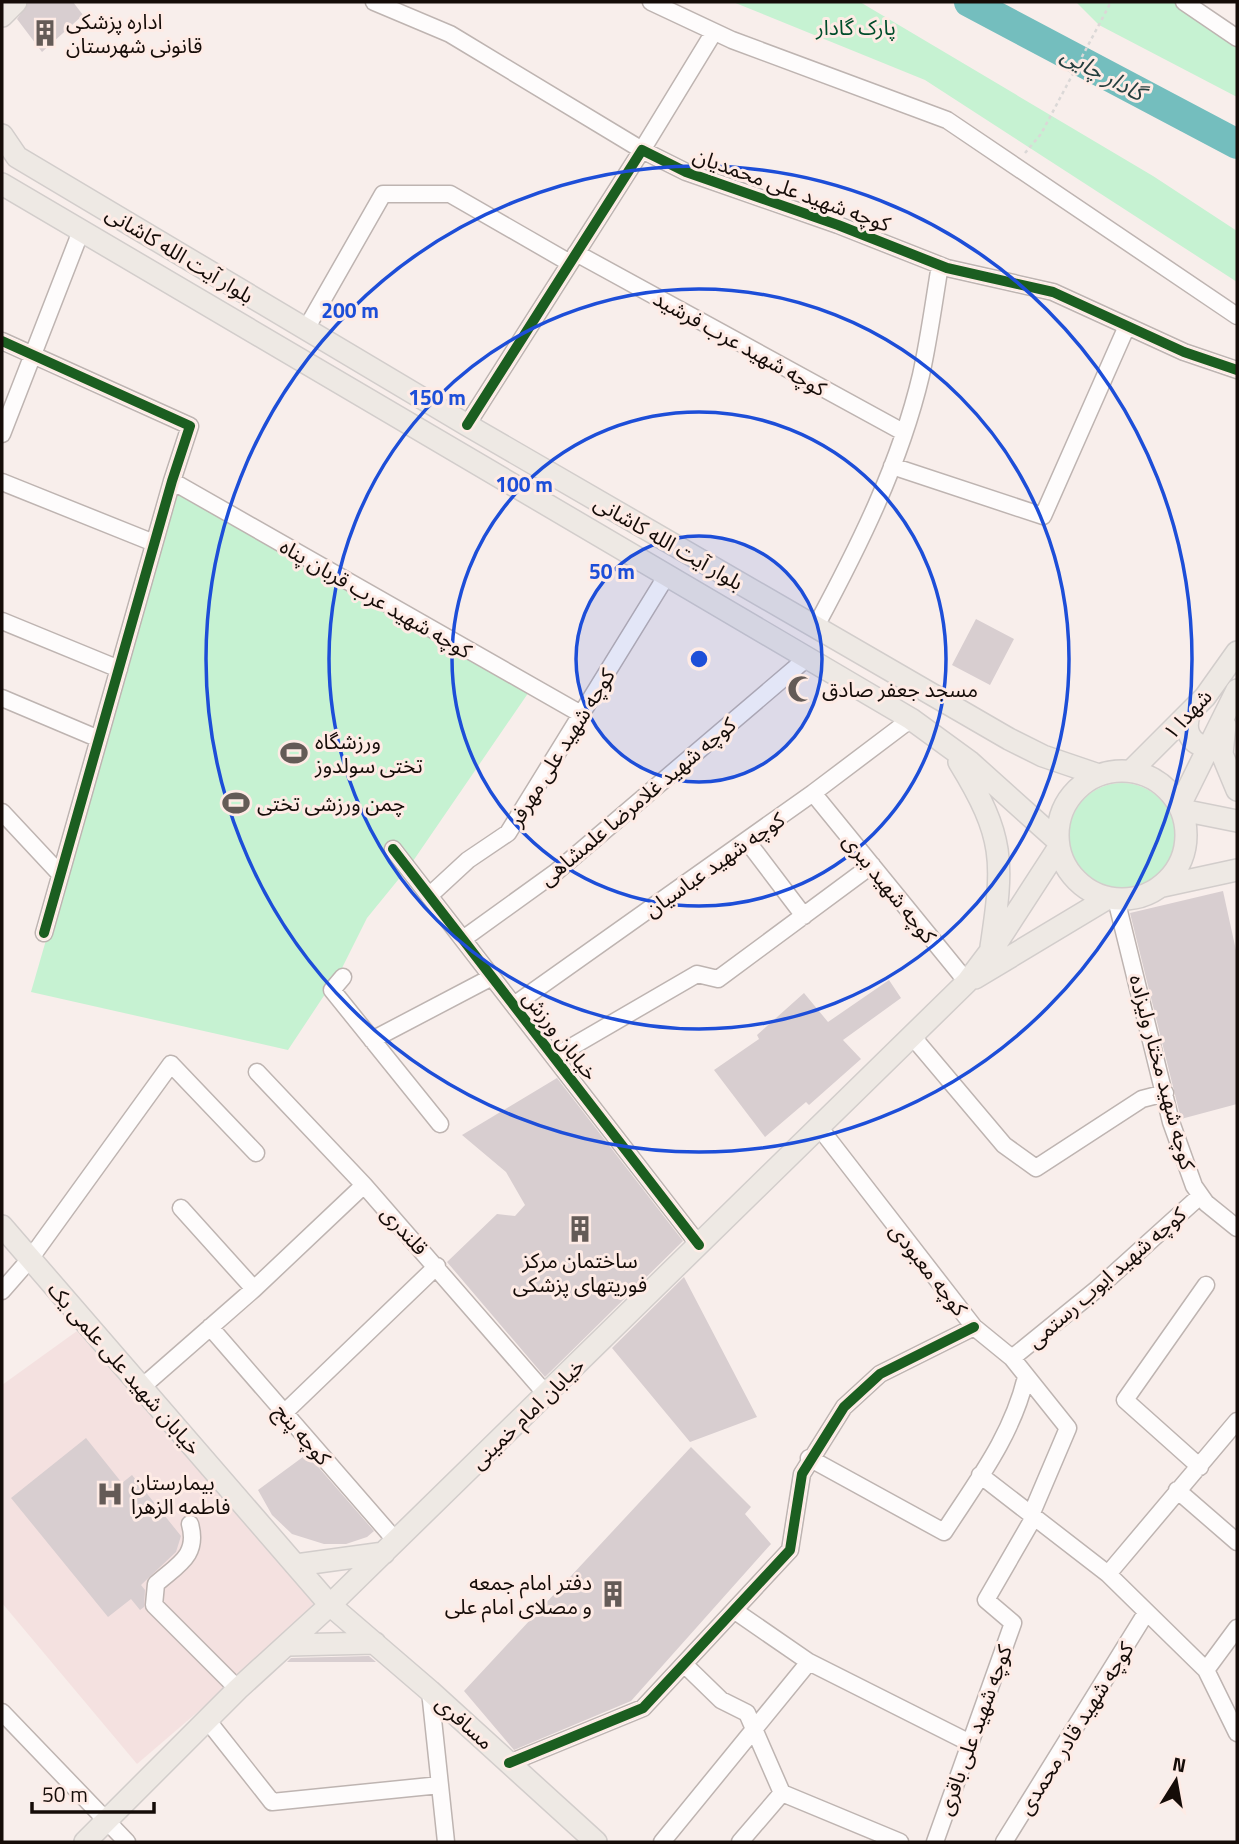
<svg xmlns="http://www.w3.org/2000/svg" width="1239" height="1844" font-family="'Titillium Web','Noto Sans Arabic',sans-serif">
  <rect width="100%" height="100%" fill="#f8eeeb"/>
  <path fill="#f4e1e0" d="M77,1331L319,1608L137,1764L2,1603V1385Z"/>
  <path fill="#c6f2d2" d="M733,2H860L1153,176L1237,231V282L925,80Z
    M1076,2H1186L1237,34V97L1099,25Z
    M176,490L533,686L411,864L367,918L341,970L288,1050L31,992Z
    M1069 836a53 53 0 1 1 106 0a53 53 0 1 1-106 0Z"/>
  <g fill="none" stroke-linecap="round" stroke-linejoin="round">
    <path stroke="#74bebe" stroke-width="30" d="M969,2L1237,144"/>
  </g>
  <path fill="#d8ced0" d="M29,2H73L83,15L42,52L17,19Z
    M976,619L1014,639L990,685L952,665Z
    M1223,891L1237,955V1104L1181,1119L1130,913Z
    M889,980L901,998L843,1040L861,1059L809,1105L806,1102L765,1137L714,1070L759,1039L757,1035L804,993L828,1022Z
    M557,1078L683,1241L545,1377L447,1262L497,1214L515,1216L525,1205L506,1172L462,1135Z
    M684,1277L757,1417L690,1442L612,1348Z
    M86,1438L122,1483L132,1475L181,1536L176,1552L141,1585L145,1590L144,1607L140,1610L131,1599L108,1617L11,1498Z
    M691,1447L751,1507L745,1514L771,1544L631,1701L514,1750L464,1691Z
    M307,1454L374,1531L367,1537L346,1544H324L292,1534L272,1515L258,1490Z
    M369,1656L376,1662H287L291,1658Z"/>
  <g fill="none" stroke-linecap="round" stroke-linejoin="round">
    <defs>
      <path id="minor" d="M374,2L450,34L642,150L714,32
        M651,2L732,40L947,120L1237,316
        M1184,2L1237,38
        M576,253L903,432
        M306,329L383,194H450L570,263
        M2,341L190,426L172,481L44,933
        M467,425L642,150L686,172L838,225L947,268L1053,292L1184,352L1237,370
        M2,434L81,231
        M892,466L1043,516L1127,326
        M172,481L581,714
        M2,482L154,543
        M2,621L119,669
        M816,626C859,546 900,464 921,375C929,339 934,301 940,265
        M2,698L99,739
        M813,793L967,982
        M2,812L60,874
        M747,841L804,916
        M393,849L699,1245
        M429,896L468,860L508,833L667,575
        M1116,899L1171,1122L1194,1186L1206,1203L1237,1228
        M463,939L556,872L807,658
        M343,977L332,990L440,1124
        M514,1005L813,793L911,719
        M912,1036L1004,1145L1036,1168L1142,1099L1165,1093
        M372,1040L492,977
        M554,1057L697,974L718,979L872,865
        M257,1072L364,1185L546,1394
        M819,1127L974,1327L1012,1358L1068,1428L1031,1515
        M181,1208L254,1289
        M2,1291L30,1259L171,1064L256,1153
        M210,1327L396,1541
        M1012,1358L1097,1289L1200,1196
        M142,1387L254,1289L364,1185
        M284,1413L437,1266
        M809,1458L944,1532C977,1481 1012,1436 1026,1377
        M1200,1467L1125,1400L1206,1285
        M980,1475L1108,1574L1206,1670L1237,1733
        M1177,1490L1237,1542
        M190,1524C199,1556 177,1565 156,1584L154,1605L238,1689
        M1108,1574L1237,1421
        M735,1611L809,1662L970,1743
        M685,1665L721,1700L747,1713L782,1793L900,1842
        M1206,1670L1237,1628
        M430,1691L446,1842
        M2,1712L127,1842
        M208,1721L272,1802L440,1785
        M509,1763L643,1708L790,1550L802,1474L844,1407L880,1374L974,1327
        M662,1842L809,1662
        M740,1842L782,1793
        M935,1842L1013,1623L986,1600L1034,1517
        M1004,1842L1146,1613"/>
      <path id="major" d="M2,16L16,2
        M2,135L17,157L467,425L1009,739L1043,756L1099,775
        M2,184L911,719L970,762L1058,841
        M1190,713C1183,730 1190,745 1209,747
        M1225,725L1222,754L1237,790
        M959,762C1005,837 1004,861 991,947
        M1058 835a64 64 0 1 1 128 0a64 64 0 1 1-128 0Z
        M1131,771L1205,697L1237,652
        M1180,805L1237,690
        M1182,810L1237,821
        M1163,886L1237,870
        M975,978L1108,898
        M2,1226L330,1605L430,1691L596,1842
        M296,1565L384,1553
        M289,1645L375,1643
        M85,1842L238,1689L330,1605L967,982L998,941L1059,847"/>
    </defs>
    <use href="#minor" stroke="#beb4b1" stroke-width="19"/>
    <use href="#major" stroke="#d2cdcb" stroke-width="24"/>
    <path stroke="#dbd8d7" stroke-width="2.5" stroke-dasharray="3.5 3.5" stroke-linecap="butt" d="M1025,153L1041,134L1111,2"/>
    <use href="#minor" stroke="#fefcfc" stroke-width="16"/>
    <use href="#major" stroke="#eee9e4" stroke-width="21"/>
    <defs>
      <path id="cycleway" d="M2,341L190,426L172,481L44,933
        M467,425L642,150L686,172L838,225L947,268L1053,292L1184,352L1237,370
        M393,849L699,1245
        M509,1763L643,1708L790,1550L802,1474L844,1407L880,1374L974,1327"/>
    </defs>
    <use href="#cycleway" stroke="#feebe5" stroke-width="15"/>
    <use href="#cycleway" stroke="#1b5e20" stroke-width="10"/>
  </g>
  <circle cx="699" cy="659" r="123" fill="#1d4ed8" fill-opacity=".12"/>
  <g fill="none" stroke="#1d4ed8" stroke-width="3.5">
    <circle cx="699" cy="659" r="123"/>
    <circle cx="699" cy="659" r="247"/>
    <circle cx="699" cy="659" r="370"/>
    <circle cx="699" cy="659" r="493"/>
  </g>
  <defs>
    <symbol id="building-bare" viewBox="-9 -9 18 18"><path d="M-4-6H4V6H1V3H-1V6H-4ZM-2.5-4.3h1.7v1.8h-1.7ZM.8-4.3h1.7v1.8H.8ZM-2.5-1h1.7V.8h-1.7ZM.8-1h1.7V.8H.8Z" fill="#645b57" stroke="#feebe5" stroke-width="2.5" paint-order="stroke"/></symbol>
    <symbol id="mosque-bare" viewBox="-9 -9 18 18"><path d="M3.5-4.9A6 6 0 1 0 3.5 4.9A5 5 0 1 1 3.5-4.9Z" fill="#645b57" stroke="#feebe5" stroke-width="2.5" paint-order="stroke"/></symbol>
    <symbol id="stadium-bare" viewBox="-9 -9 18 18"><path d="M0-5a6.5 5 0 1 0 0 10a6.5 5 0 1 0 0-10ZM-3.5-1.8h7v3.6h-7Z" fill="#645b57" stroke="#feebe5" stroke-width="2.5" paint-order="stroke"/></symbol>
    <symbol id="hospital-bare" viewBox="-9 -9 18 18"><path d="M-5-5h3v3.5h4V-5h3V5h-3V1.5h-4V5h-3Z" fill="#645b57" stroke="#feebe5" stroke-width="2.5" paint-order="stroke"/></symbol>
  </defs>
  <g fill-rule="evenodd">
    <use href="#building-bare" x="26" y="14" width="38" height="38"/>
    <use href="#mosque-bare" x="782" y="670" width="38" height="38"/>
    <use href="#stadium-bare" x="275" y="734" width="38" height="38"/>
    <use href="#stadium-bare" x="217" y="784" width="38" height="38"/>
    <use href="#building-bare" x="561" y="1210" width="38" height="38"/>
    <use href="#hospital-bare" x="91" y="1475" width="38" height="38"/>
    <use href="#building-bare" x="594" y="1575" width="38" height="38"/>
  </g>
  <g text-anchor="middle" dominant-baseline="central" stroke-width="6" stroke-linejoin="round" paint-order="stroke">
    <g font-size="21" fill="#150c08" stroke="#feebe5" text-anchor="start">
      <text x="66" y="21">اداره پزشکی<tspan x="66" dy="24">قانونی شهرستان</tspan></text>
      <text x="822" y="689">مسجد جعفر صادق</text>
      <text x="315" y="741">ورزشگاه<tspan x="315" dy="24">تختی سولدوز</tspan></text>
      <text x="257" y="803">چمن ورزشی تختی</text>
      <text x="580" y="1260" text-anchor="middle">ساختمان مرکز<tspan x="580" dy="24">فوریتهای پزشکی</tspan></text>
      <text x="131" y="1482">بیمارستان<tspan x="131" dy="24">فاطمه الزهرا</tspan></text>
      <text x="592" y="1582" text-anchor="end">دفتر امام جمعه<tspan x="592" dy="24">و مصلای امام علی</tspan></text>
    </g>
    <g font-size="21" fill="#004d2a" stroke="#feebe5">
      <text x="856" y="27">پارک گادار</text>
    </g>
    <g font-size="21" fill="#150c08" stroke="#feebe5">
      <text transform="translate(792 189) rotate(20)">کوچه شهید علی محمدیان</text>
      <text transform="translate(180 254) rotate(31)">بلوار آیت الله کاشانی</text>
      <text transform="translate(740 343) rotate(29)">کوچه شهید عرب فرشید</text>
      <text transform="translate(669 542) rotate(30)">بلوار آیت الله کاشانی</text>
      <text transform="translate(376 598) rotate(30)">کوچه شهید عرب قربان پناه</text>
      <text transform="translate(1187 714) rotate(-47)">شهدا ۱</text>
      <text transform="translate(561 747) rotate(-58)">کوچه شهید علی مهرفر</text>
      <text transform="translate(637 801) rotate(-40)">کوچه شهید غلامرضا علمشاهی</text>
      <text transform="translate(714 864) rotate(-35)">کوچه شهید عباسیان</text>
      <text transform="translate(890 888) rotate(51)">کوچه شهید ببری</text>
      <text transform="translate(561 1035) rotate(52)">خیابان ورزش</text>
      <text transform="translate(1163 1072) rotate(75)">کوچه شهید مختار ولیزاده</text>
      <text transform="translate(405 1230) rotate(48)">قلندری</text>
      <text transform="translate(929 1269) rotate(52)">کوچه معبودی</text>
      <text transform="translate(1106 1277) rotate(-41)">کوچه شهید ایوب رستمی</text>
      <text transform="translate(125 1368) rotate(49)">خیابان شهید علی علمی یک</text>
      <text transform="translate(527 1413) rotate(-44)">خیابان امام خمینی</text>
      <text transform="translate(303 1434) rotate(49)">کوچه پنج</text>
      <text transform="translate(465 1722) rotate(42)">مسافری</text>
      <text transform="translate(1075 1728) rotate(-58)">کوچه شهید قادر محمدی</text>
      <text transform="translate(974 1730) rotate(-70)">کوچه شهید علی باقری</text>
    </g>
    <g font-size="23" font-style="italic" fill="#263f3f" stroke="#feebe5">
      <text transform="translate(1103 73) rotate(28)">گادار چایی</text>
    </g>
  </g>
  <circle cx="699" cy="659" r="10" fill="#1d4ed8" stroke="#feebe5" stroke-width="3.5"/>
  <g font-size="21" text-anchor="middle" font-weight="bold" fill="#1d4ed8" stroke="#feebe5" stroke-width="6" stroke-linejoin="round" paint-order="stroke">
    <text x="350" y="318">200 m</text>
    <text x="437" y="405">150 m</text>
    <text x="524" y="492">100 m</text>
    <text x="612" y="579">50 m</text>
  </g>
  <rect width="1239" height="1844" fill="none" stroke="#150c08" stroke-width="7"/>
  <g transform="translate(1176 1781) rotate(11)" stroke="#feebe5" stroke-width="5" paint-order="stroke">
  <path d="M0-5L12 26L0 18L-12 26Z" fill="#150c08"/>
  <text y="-10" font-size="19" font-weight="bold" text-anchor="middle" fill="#150c08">N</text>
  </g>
  <path d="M32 1802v10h122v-10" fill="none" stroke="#150c08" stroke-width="3.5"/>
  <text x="42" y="1802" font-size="21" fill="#150c08" stroke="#feebe5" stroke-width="5" paint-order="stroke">50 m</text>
</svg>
